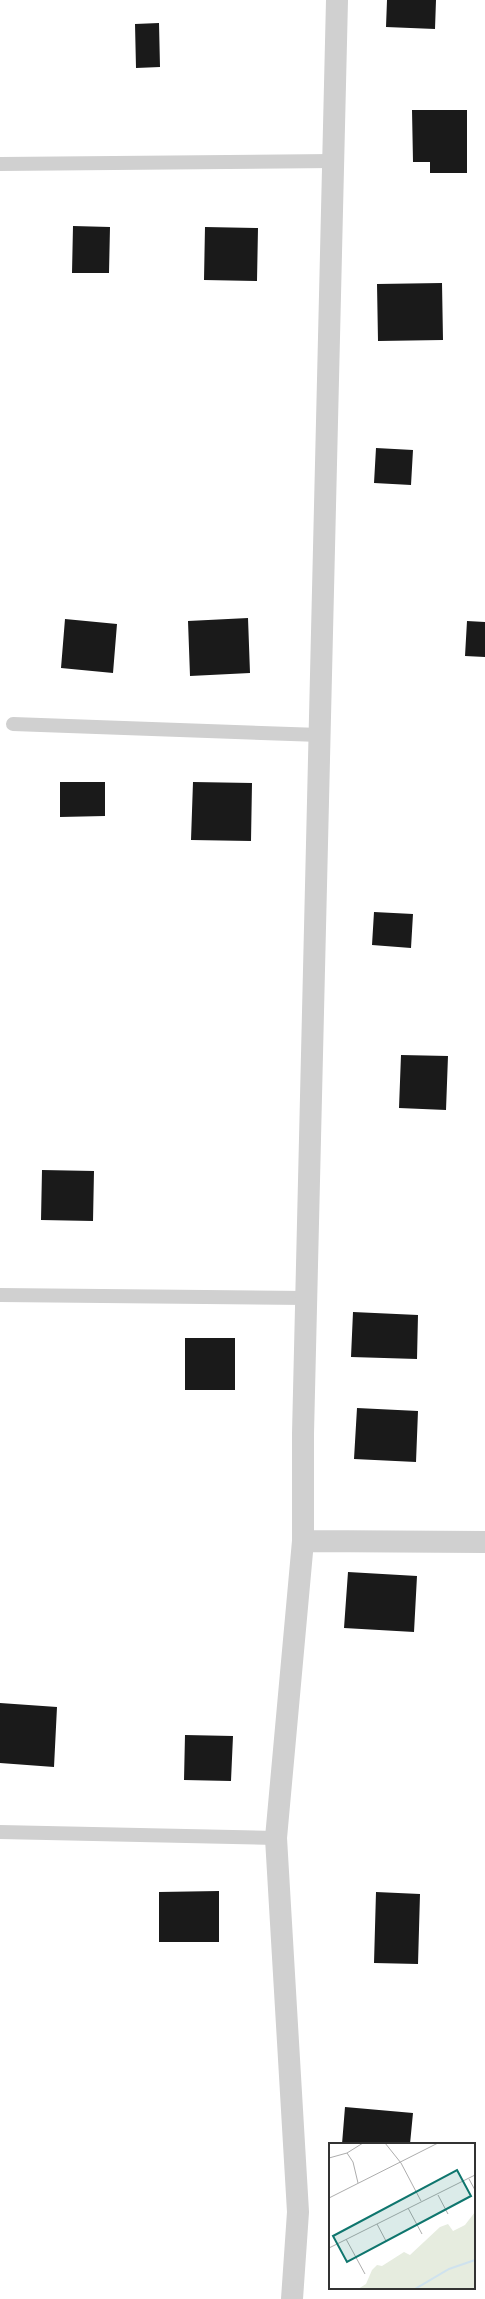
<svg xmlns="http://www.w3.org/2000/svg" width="485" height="2299" font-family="'Sofia Sans Condensed',sans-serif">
  <rect width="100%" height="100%" fill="#fff"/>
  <path fill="#1a1a1a" d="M387,0H436L435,29L386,27Z
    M159,23L160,67L136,68L135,24Z
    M412,110H467V173H430V162H413Z
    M73,226L110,227L109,273H72Z
    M205,227L258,228L257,281L204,280Z
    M442,283L443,340L378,341L377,284Z
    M376,448L413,450L411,485L374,483Z
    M248,618L250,673L190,676L188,621Z
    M65,619L117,624L113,673L61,668Z
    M467,621L485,622V657L465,656Z
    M60,782H105V816L60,817Z
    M193,782L252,783L251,841L191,840Z
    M374,912L413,914L411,948L372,945Z
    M401,1055L448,1056L446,1110L399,1108Z
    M42,1170L94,1171L93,1221L41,1220Z
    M353,1312L418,1315L417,1359L351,1357Z
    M185,1338H235V1390H185Z
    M357,1408L418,1411L416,1462L354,1459Z
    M348,1572L417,1576L414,1632L344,1628Z
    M0,1703L57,1707L54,1767L0,1763Z
    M185,1735L233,1736L231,1781L184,1780Z
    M219,1891V1942H159V1892Z
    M376,1892L420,1894L418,1964L374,1963Z
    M345,2107L413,2113L410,2144H342Z"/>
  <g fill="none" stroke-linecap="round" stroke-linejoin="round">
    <path stroke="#d0d0d0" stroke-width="14" d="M0,164L333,161
      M13,724L320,735
      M0,1295L306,1298
      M0,1832L276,1838"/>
    <path stroke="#d0d0d0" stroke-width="22" d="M303,1541L485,1542
      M292,2299L298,2212L276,1838L303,1541V1434L337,0"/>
  </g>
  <g transform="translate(329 2143)">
    <rect width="146" height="146" fill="#fff"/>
    <path d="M146,69V146H29L37,141L43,127L48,122L53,123L75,109L81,112L111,84L119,81L124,88L136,82Z" fill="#e6ecdf"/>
    <path fill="none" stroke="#cfe2ee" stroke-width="2" d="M86,146L120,126L146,117"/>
    <path fill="none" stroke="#adadad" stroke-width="1" d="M56,0L72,20L92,58M18,10L24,19L29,40M0,15L18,10L34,0M140,36L146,47M109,52L119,71M0,55L109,0M79,65L93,91M48,81L57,98M17,96L36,131M0,105L146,32"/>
    <path fill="#0f766e" fill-opacity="0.15" stroke="#0f766e" stroke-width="2" d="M128,27L142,53L18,119L4,93Z"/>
    <rect width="146" height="146" fill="none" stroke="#333" stroke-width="2"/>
  </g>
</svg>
